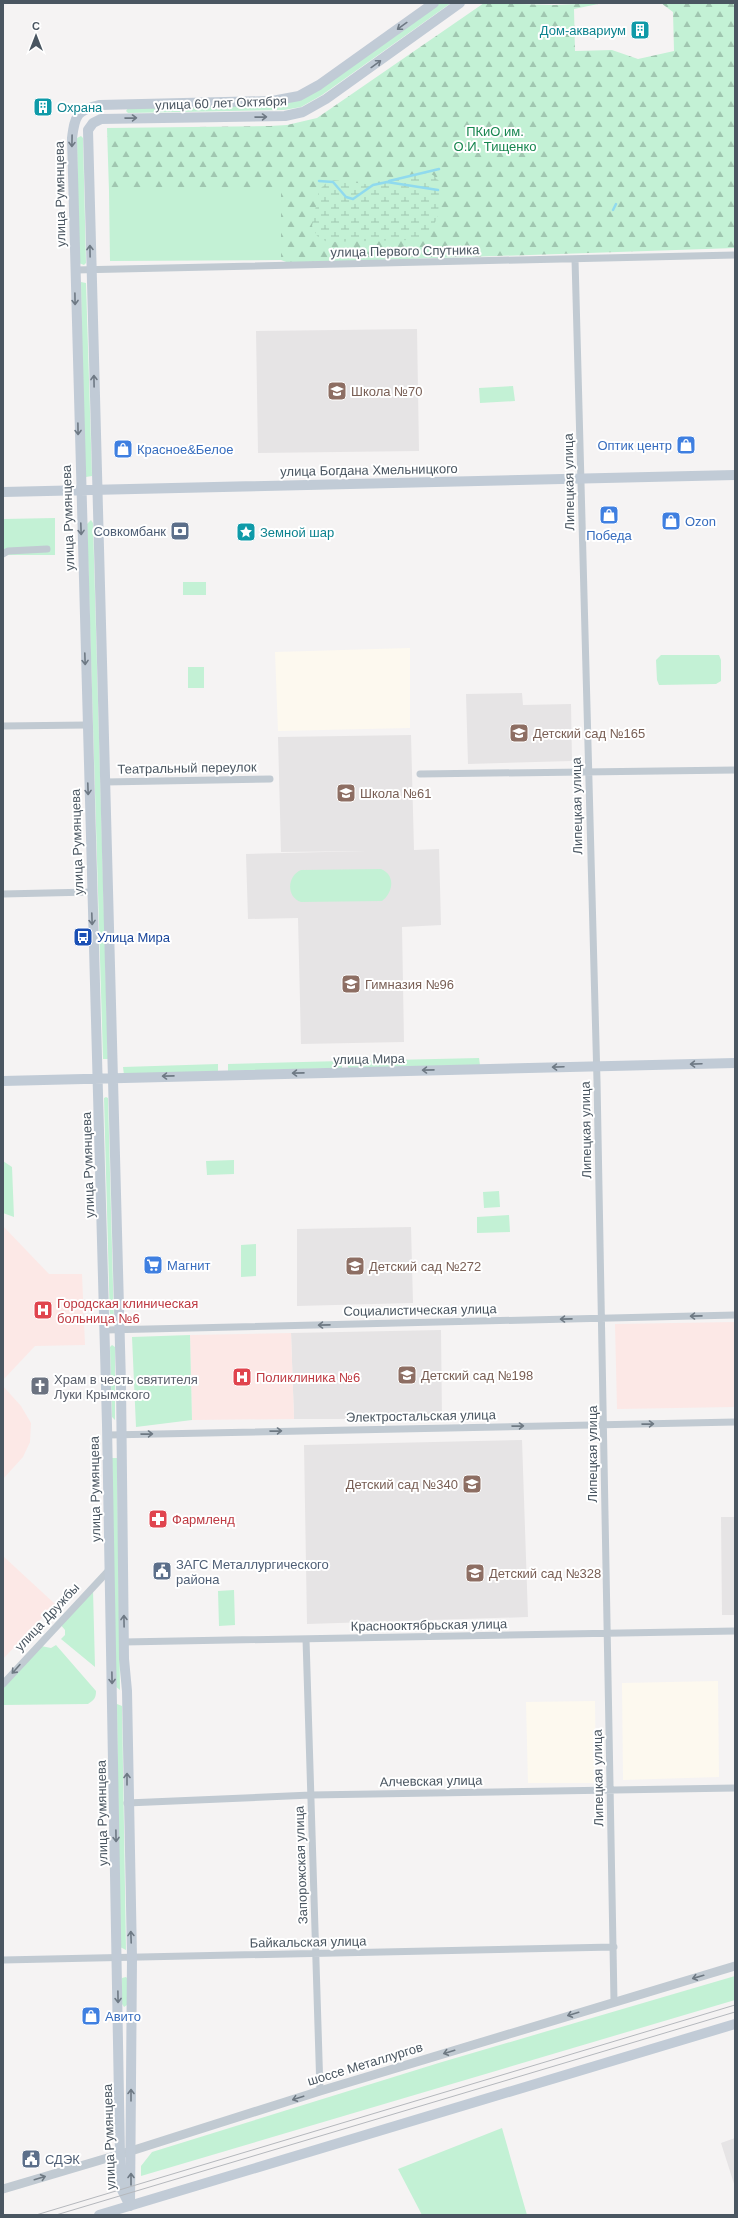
<svg xmlns="http://www.w3.org/2000/svg" width="738" height="2218" font-family="Helvetica,sans-serif">
  <defs>
    <pattern id="forest-firs" width="22" height="20" patternUnits="userSpaceOnUse"><rect width="22" height="20" fill="#c3f1d5"/><path d="M5 1l3.5 6h-7zM16 11l3.5 6h-7z" fill="#a0c6b0"/></pattern>
    <pattern id="wetland-marsh" width="20" height="14" patternUnits="userSpaceOnUse"><rect width="20" height="14" fill="#c3f1d5"/><path d="M1 5h8M5 5V1M11 12h8M15 12V8" fill="none" stroke="#a0c6b0"/></pattern>
  </defs>
  <rect width="100%" height="100%" fill="#f5f3f3"/>
  <path fill="#fdf9ef" d="M410,648V728L278,731L275,652Z
    M718,1681L719,1777L623,1780L622,1683Z
    M595,1701L596,1783H528L526,1702Z"/>
  <path fill="#e6e4e5" d="M417,329L419,451L258,453L256,331Z
    M522,693L523,705L571,704L572,761L468,764L466,694Z
    M411,735L414,850L439,849L441,925L402,927L404,1042L301,1044L298,918L248,919L246,854L366,851L281,852L278,737Z
    M411,1227L413,1303L297,1306V1229Z
    M441,1330L442,1419H294L291,1333Z
    M522,1440L528,1617L307,1624L304,1445Z
    M721,1517H735V1615H722Z
    M735,2138V2187L721,2143Z"/>
  <path fill="#fce8e6" d="M3,1226L49,1274H82L85,1345L35,1346L3,1380Z
    M735,1322V1407L617,1409L615,1324Z
    M291,1333L294,1419L192,1420L190,1335Z
    M3,1386L21,1406L31,1423L30,1442L23,1457L3,1479Z
    M3,1556L55,1604L3,1659Z"/>
  <path fill="#c3f1d5" d="M440,3H451L322,95L301,107L284,110L128,113L126,111L128,108L283,104L300,100L320,89Z
    M81,136L83,138L86,263L84,265L79,263L77,138Z
    M109,191H281V260L110,261Z
    M81,282L86,283L92,476L86,477L84,476Z
    M513,386L515,401L480,403L479,388Z
    M55,518V555H3V519Z
    M91,520L93,523L108,1059H103L87,524Z
    M183,582H206V595H183Z
    M661,655H719L721,660V681L716,684L659,685L657,680L656,660Z
    M188,667H204V688H188Z
    M381,869C396,875 393,893 382,901L301,902C286,897 287,876 301,870Z
    M479,1058L480,1065L348,1068V1061Z
    M342,1061V1068L228,1071V1064Z
    M218,1064V1071L124,1075L123,1067Z
    M106,1097L108,1098L114,1323L112,1324L110,1323L104,1098Z
    M234,1160V1174L207,1175L206,1161Z
    M3,1161L12,1167L14,1217L3,1213Z
    M499,1191L500,1207L484,1208L483,1192Z
    M509,1215L510,1232L477,1233V1217Z
    M256,1244V1276L241,1277V1245Z
    M190,1335L192,1420L136,1427L132,1337Z
    M112,1345L115,1347V1420L112,1417L110,1347Z
    M112,1458H117L120,1690L115,1686Z
    M93,1590L95,1667L61,1639L65,1635V1630L60,1624Z
    M234,1590L235,1625L219,1626L218,1591Z
    M56,1645L96,1691C96,1698 94,1700 88,1704L3,1705V1688L41,1646L51,1648Z
    M117,1704L122,1706L126,1950L120,1947Z
    M735,1976V2000L141,2176V2166L152,2152L442,2062Z
    M126,1977L128,1979L127,2005L124,2007L122,2004V1978Z
    M502,2128L527,2215H422L398,2169Z"/>
  <path fill="url(#forest-firs)" d="M484,3L554,5L603,3L574,9L575,51L612,50L638,59L674,51L673,12L661,3H735V248L289,263L281,260V191H109L107,128L270,126L287,125L317,118Z"/>
  <path fill="url(#wetland-marsh)" d="M421,173L433,175L439,181C438,208 444,230 412,240L327,242L317,236L312,226L319,190L325,184L334,180L373,185Z"/>
  <g fill="none" stroke-linecap="round" stroke-linejoin="round">
    <path stroke="#90daee" stroke-width="2.5" d="M319,181L333,182L346,197L353,199L373,185L387,182L438,190
      M389,181L439,169
      M613,210L616,204"/>
    <path stroke="#c1cad2" stroke-width="7" d="M575,259L597,1081L614,2001
      M75,270L735,255
      M3,554L8,551L47,549
      M3,726L87,725
      M420,774L735,770
      M105,782L270,779
      M3,894L91,892
      M105,1330L735,1315
      M108,1435L735,1422
      M306,1639L320,2091
      M124,1642L735,1631
      M3,1684L110,1569
      M127,1803L311,1795L735,1788
      M3,1960L614,1947"/>
    <path stroke="#c1cad2" stroke-width="9" d="M3,2189L131,2151L320,2091L735,1966"/>
    <path stroke="#c1cbd6" stroke-width="10" d="M3,492L735,475
      M3,1081L735,1063
      M130,2206L132,1958L127,1691L124,1659L121,1384L88,130L93,123L101,119L285,116L303,112L326,99L460,3
      M130,2206L121,2188L120,2155L107,1425L72,138C75,115 77,110 100,105L272,101L299,96L319,85L434,3
      M99,2215L735,2024"/>
    <path stroke="#b5b8bd" stroke-width="1" d="M36,2215L735,2005
      M56,2215L735,2012"/>
  </g>
  <defs><path id="oneway-shaft" d="M-6 0H5M1.5-3L5.5 0L1.5 3" fill="none" stroke-width="1.6" stroke-linecap="round" stroke-linejoin="round"/></defs>
  <g stroke="#6e7984">
    <use href="#oneway-shaft" transform="translate(402 26) rotate(144)"/>
    <use href="#oneway-shaft" transform="translate(376 64) rotate(-36)"/>
    <use href="#oneway-shaft" transform="translate(261 117) rotate(-1)"/>
    <use href="#oneway-shaft" transform="translate(131 118) rotate(-1)"/>
    <use href="#oneway-shaft" transform="translate(72 141) rotate(91)"/>
    <use href="#oneway-shaft" transform="translate(90 251) rotate(-91)"/>
    <use href="#oneway-shaft" transform="translate(75 299) rotate(89)"/>
    <use href="#oneway-shaft" transform="translate(94 381) rotate(-91)"/>
    <use href="#oneway-shaft" transform="translate(78 429) rotate(89)"/>
    <use href="#oneway-shaft" transform="translate(81 529) rotate(88)"/>
    <use href="#oneway-shaft" transform="translate(85 659) rotate(88)"/>
    <use href="#oneway-shaft" transform="translate(88 789) rotate(88)"/>
    <use href="#oneway-shaft" transform="translate(92 919) rotate(88)"/>
    <use href="#oneway-shaft" transform="translate(696 1064) rotate(178)"/>
    <use href="#oneway-shaft" transform="translate(558 1067) rotate(178)"/>
    <use href="#oneway-shaft" transform="translate(428 1070) rotate(179)"/>
    <use href="#oneway-shaft" transform="translate(298 1073) rotate(179)"/>
    <use href="#oneway-shaft" transform="translate(168 1076) rotate(179)"/>
    <use href="#oneway-shaft" transform="translate(124 1621) rotate(-91)"/>
    <use href="#oneway-shaft" transform="translate(112 1678) rotate(89)"/>
    <use href="#oneway-shaft" transform="translate(127 1779) rotate(-90)"/>
    <use href="#oneway-shaft" transform="translate(116 1836) rotate(89)"/>
    <use href="#oneway-shaft" transform="translate(131 1937) rotate(-92)"/>
    <use href="#oneway-shaft" transform="translate(118 1997) rotate(89)"/>
    <use href="#oneway-shaft" transform="translate(131 2095) rotate(-90)"/>
    <use href="#oneway-shaft" transform="translate(131 2179) rotate(-90)"/>
  </g>
  <g stroke="#6e7983">
    <use href="#oneway-shaft" transform="translate(696 1316) rotate(179)"/>
    <use href="#oneway-shaft" transform="translate(566 1319) rotate(179)"/>
    <use href="#oneway-shaft" transform="translate(324 1325) rotate(179)"/>
    <use href="#oneway-shaft" transform="translate(648 1424) rotate(-1)"/>
    <use href="#oneway-shaft" transform="translate(518 1426) rotate(-1)"/>
    <use href="#oneway-shaft" transform="translate(276 1431) rotate(-1)"/>
    <use href="#oneway-shaft" transform="translate(147 1434) rotate(-1)"/>
    <use href="#oneway-shaft" transform="translate(16 1669) rotate(132)"/>
    <use href="#oneway-shaft" transform="translate(698 1977) rotate(164)"/>
    <use href="#oneway-shaft" transform="translate(573 2014) rotate(163)"/>
    <use href="#oneway-shaft" transform="translate(449 2052) rotate(163)"/>
    <use href="#oneway-shaft" transform="translate(298 2098) rotate(162)"/>
    <use href="#oneway-shaft" transform="translate(40 2178) rotate(-17)"/>
  </g>
  <defs>
    <symbol id="building-square" viewBox="-11 -11 22 22"><rect x="-9" y="-9" width="18" height="18" rx="4" fill="#0f9aa8" stroke="#fff"/><path d="M-4-6H4V6H1V3H-1V6H-4ZM-2.5-4.3h1.7v1.8h-1.7ZM.8-4.3h1.7v1.8H.8ZM-2.5-1h1.7V.8h-1.7ZM.8-1h1.7V.8H.8Z" fill="#fff"/></symbol>
    <symbol id="school-square" viewBox="-11 -11 22 22"><rect x="-9" y="-9" width="18" height="18" rx="4" fill="#8d6e63" stroke="#fff"/><path d="M0-5L7-2L0 1L-7-2ZM-4 1L0 2.5L4 1V4Q0 6-4 4Z" fill="#fff"/></symbol>
    <symbol id="shop-square" viewBox="-11 -11 22 22"><rect x="-9" y="-9" width="18" height="18" rx="4" fill="#3f7fe0" stroke="#fff"/><path d="M-5-2.5h2.3a2.7 3.5 0 0 1 5.4 0H5L5.5 6h-11ZM-1.5-2.5h3a1.5 2.3 0 0 0-3 0Z" fill="#fff"/></symbol>
    <symbol id="bank-square" viewBox="-11 -11 22 22"><rect x="-9" y="-9" width="18" height="18" rx="4" fill="#5c6f8a" stroke="#fff"/><path d="M-6-4H6V4H-6ZM0-2.3a2.3 2.3 0 1 0 0 4.6a2.3 2.3 0 1 0 0-4.6Z" fill="#fff"/></symbol>
    <symbol id="sight-square" viewBox="-11 -11 22 22"><rect x="-9" y="-9" width="18" height="18" rx="4" fill="#0f9aa8" stroke="#fff"/><path d="M0-6L1.8-2.2L6-1.7L2.9 1.2L3.7 5.4L0 3.3L-3.7 5.4L-2.9 1.2L-6-1.7L-1.8-2.2Z" fill="#fff"/></symbol>
    <symbol id="bus-square" viewBox="-11 -11 22 22"><rect x="-9" y="-9" width="18" height="18" rx="4" fill="#1a4fb4" stroke="#fff"/><path d="M-5-6H5V4H4V6H2V4H-2V6H-4V4H-5ZM-3.5-4V0h7V-4ZM-3.5 1.2v1.5H-2V1.2ZM2 1.2v1.5H3.5V1.2Z" fill="#fff"/></symbol>
    <symbol id="supermarket-square" viewBox="-11 -11 22 22"><rect x="-9" y="-9" width="18" height="18" rx="4" fill="#3f7fe0" stroke="#fff"/><path d="M-6-5.5h2.5l.6 2H6L4.5 2H-2.5L-4.4-4H-6ZM-1.5 3.2a1.3 1.3 0 1 0 .1 0ZM3 3.2a1.3 1.3 0 1 0 .1 0Z" fill="#fff"/></symbol>
    <symbol id="hospital-square" viewBox="-11 -11 22 22"><rect x="-9" y="-9" width="18" height="18" rx="4" fill="#e0444e" stroke="#fff"/><path d="M-5-5h3v3.5h4V-5h3V5h-3V1.5h-4V5h-3Z" fill="#fff"/></symbol>
    <symbol id="church-square" viewBox="-11 -11 22 22"><rect x="-9" y="-9" width="18" height="18" rx="4" fill="#6b7280" stroke="#fff"/><path d="M-1.2-6h2.4v3.5h3.3v2.4h-3.3V6h-2.4V-.1h-3.3v-2.4h3.3Z" fill="#fff"/></symbol>
    <symbol id="pharmacy-square" viewBox="-11 -11 22 22"><rect x="-9" y="-9" width="18" height="18" rx="4" fill="#e0444e" stroke="#fff"/><path d="M-2-6h4v4h4v4h-4v4h-4v-4h-4v-4h4Z" fill="#fff"/></symbol>
    <symbol id="civic-square" viewBox="-11 -11 22 22"><rect x="-9" y="-9" width="18" height="18" rx="4" fill="#5c6f8a" stroke="#fff"/><path d="M-.6-6.5H3V-4.5H.6V-3L4-1V1h2V6H-6V1h2V-1L-.6-3ZM-1.2 2.5V6h2.4V2.5Z" fill="#fff"/></symbol>
  </defs>
  <g fill-rule="evenodd">
    <use href="#building-square" x="629" y="19" width="22" height="22"/>
    <use href="#building-square" x="32" y="96" width="22" height="22"/>
    <use href="#school-square" x="326" y="380" width="22" height="22"/>
    <use href="#shop-square" x="675" y="434" width="22" height="22"/>
    <use href="#shop-square" x="112" y="438" width="22" height="22"/>
    <use href="#shop-square" x="598" y="504" width="22" height="22"/>
    <use href="#shop-square" x="660" y="510" width="22" height="22"/>
    <use href="#bank-square" x="169" y="520" width="22" height="22"/>
    <use href="#sight-square" x="235" y="521" width="22" height="22"/>
    <use href="#school-square" x="508" y="722" width="22" height="22"/>
    <use href="#school-square" x="335" y="782" width="22" height="22"/>
    <use href="#bus-square" x="72" y="926" width="22" height="22"/>
    <use href="#school-square" x="340" y="973" width="22" height="22"/>
    <use href="#supermarket-square" x="142" y="1254" width="22" height="22"/>
    <use href="#school-square" x="344" y="1255" width="22" height="22"/>
    <use href="#hospital-square" x="32" y="1299" width="22" height="22"/>
    <use href="#school-square" x="396" y="1364" width="22" height="22"/>
    <use href="#hospital-square" x="231" y="1366" width="22" height="22"/>
    <use href="#church-square" x="29" y="1375" width="22" height="22"/>
    <use href="#school-square" x="461" y="1473" width="22" height="22"/>
    <use href="#pharmacy-square" x="147" y="1508" width="22" height="22"/>
    <use href="#civic-square" x="151" y="1560" width="22" height="22"/>
    <use href="#school-square" x="464" y="1562" width="22" height="22"/>
    <use href="#shop-square" x="80" y="2005" width="22" height="22"/>
    <use href="#civic-square" x="20" y="2148" width="22" height="22"/>
  </g>
  <g text-anchor="middle" dominant-baseline="central" stroke-width="4" stroke-linejoin="round" paint-order="stroke">
    <g font-size="13" fill="#0d838f" stroke="#fff" text-anchor="start">
      <text x="626" y="30" text-anchor="end">Дом-аквариум</text>
      <text x="57" y="107">Охрана</text>
      <text x="260" y="532">Земной шар</text>
    </g>
    <g font-size="13" fill="#4a5661" stroke="#fff">
      <text transform="translate(221 103) rotate(-2)">улица 60 лет Октября</text>
      <text transform="translate(60 194) rotate(-91)">улица Румянцева</text>
      <text transform="translate(405 251) rotate(-1)">улица Первого Спутника</text>
      <text transform="translate(369 470) rotate(-1)">улица Богдана Хмельницкого</text>
      <text transform="translate(569 482) rotate(-91)">Липецкая улица</text>
      <text transform="translate(68 518) rotate(-92)">улица Румянцева</text>
      <text transform="translate(187 768) rotate(-1)">Театральный переулок</text>
      <text transform="translate(577 806) rotate(-91)">Липецкая улица</text>
      <text transform="translate(77 842) rotate(-92)">улица Румянцева</text>
      <text transform="translate(369 1059) rotate(-1)">улица Мира</text>
      <text transform="translate(586 1130) rotate(-91)">Липецкая улица</text>
      <text transform="translate(88 1165) rotate(-92)">улица Румянцева</text>
      <text transform="translate(420 1310) rotate(-1)">Социалистическая улица</text>
      <text transform="translate(421 1416) rotate(-1)">Электростальская улица</text>
      <text transform="translate(592 1454) rotate(-90)">Липецкая улица</text>
      <text transform="translate(95 1489) rotate(-91)">улица Румянцева</text>
      <text transform="translate(47 1617) rotate(-47)">улица Дружбы</text>
      <text transform="translate(429 1625) rotate(-1)">Краснооктябрьская улица</text>
      <text transform="translate(598 1778) rotate(-91)">Липецкая улица</text>
      <text transform="translate(431 1781) rotate(-1)">Алчевская улица</text>
      <text transform="translate(102 1813) rotate(-91)">улица Румянцева</text>
      <text transform="translate(301 1865) rotate(-92)">Запорожская улица</text>
      <text transform="translate(308 1942) rotate(-1)">Байкальская улица</text>
      <text transform="translate(365 2064) rotate(-17)">шоссе Металлургов</text>
      <text transform="translate(109 2137) rotate(-92)">улица Румянцева</text>
    </g>
    <g font-size="13" fill="#17864f" stroke="#fff">
      <text x="495" y="131">ПКиО им.<tspan x="495" dy="15">О.И. Тищенко</tspan></text>
    </g>
    <g font-size="13" fill="#785e54" stroke="#fff" text-anchor="start">
      <text x="351" y="391">Школа №70</text>
      <text x="533" y="733">Детский сад №165</text>
      <text x="360" y="793">Школа №61</text>
      <text x="365" y="984">Гимназия №96</text>
      <text x="369" y="1266">Детский сад №272</text>
      <text x="421" y="1375">Детский сад №198</text>
      <text x="458" y="1484" text-anchor="end">Детский сад №340</text>
      <text x="489" y="1573">Детский сад №328</text>
    </g>
    <g font-size="13" fill="#366cbe" stroke="#fff" text-anchor="start">
      <text x="672" y="445" text-anchor="end">Оптик центр</text>
      <text x="137" y="449">Красное&amp;Белое</text>
      <text x="685" y="521">Ozon</text>
      <text x="609" y="535" text-anchor="middle">Победа</text>
      <text x="167" y="1265">Магнит</text>
      <text x="105" y="2016">Авито</text>
    </g>
    <g font-size="13" fill="#4e5e75" stroke="#fff" text-anchor="start">
      <text x="166" y="531" text-anchor="end">Совкомбанк</text>
      <text x="176" y="1564">ЗАГС Металлургического<tspan x="176" dy="15">района</tspan></text>
      <text x="45" y="2159">СДЭК</text>
    </g>
    <g font-size="13" fill="#164399" stroke="#fff" text-anchor="start">
      <text x="97" y="937">Улица Мира</text>
    </g>
    <g font-size="13" fill="#be3a42" stroke="#fff" text-anchor="start">
      <text x="57" y="1303">Городская клиническая<tspan x="57" dy="15">больница №6</tspan></text>
      <text x="256" y="1377">Поликлиника №6</text>
      <text x="172" y="1519">Фармленд</text>
    </g>
    <g font-size="13" fill="#5b616d" stroke="#fff" text-anchor="start">
      <text x="54" y="1379">Храм в честь святителя<tspan x="54" dy="15">Луки Крымского</tspan></text>
    </g>
  </g>
  <rect width="738" height="2218" fill="none" stroke="#4a5661" stroke-width="8"/>
  <g transform="translate(36 36)" stroke="#ffffff" stroke-width="3" paint-order="stroke">
  <path d="M0-3L7 15L0 10L-7 15Z" fill="#4a5661"/>
  <text y="-6" font-size="11" font-weight="bold" text-anchor="middle" fill="#4a5661">С</text>
  </g>
</svg>
